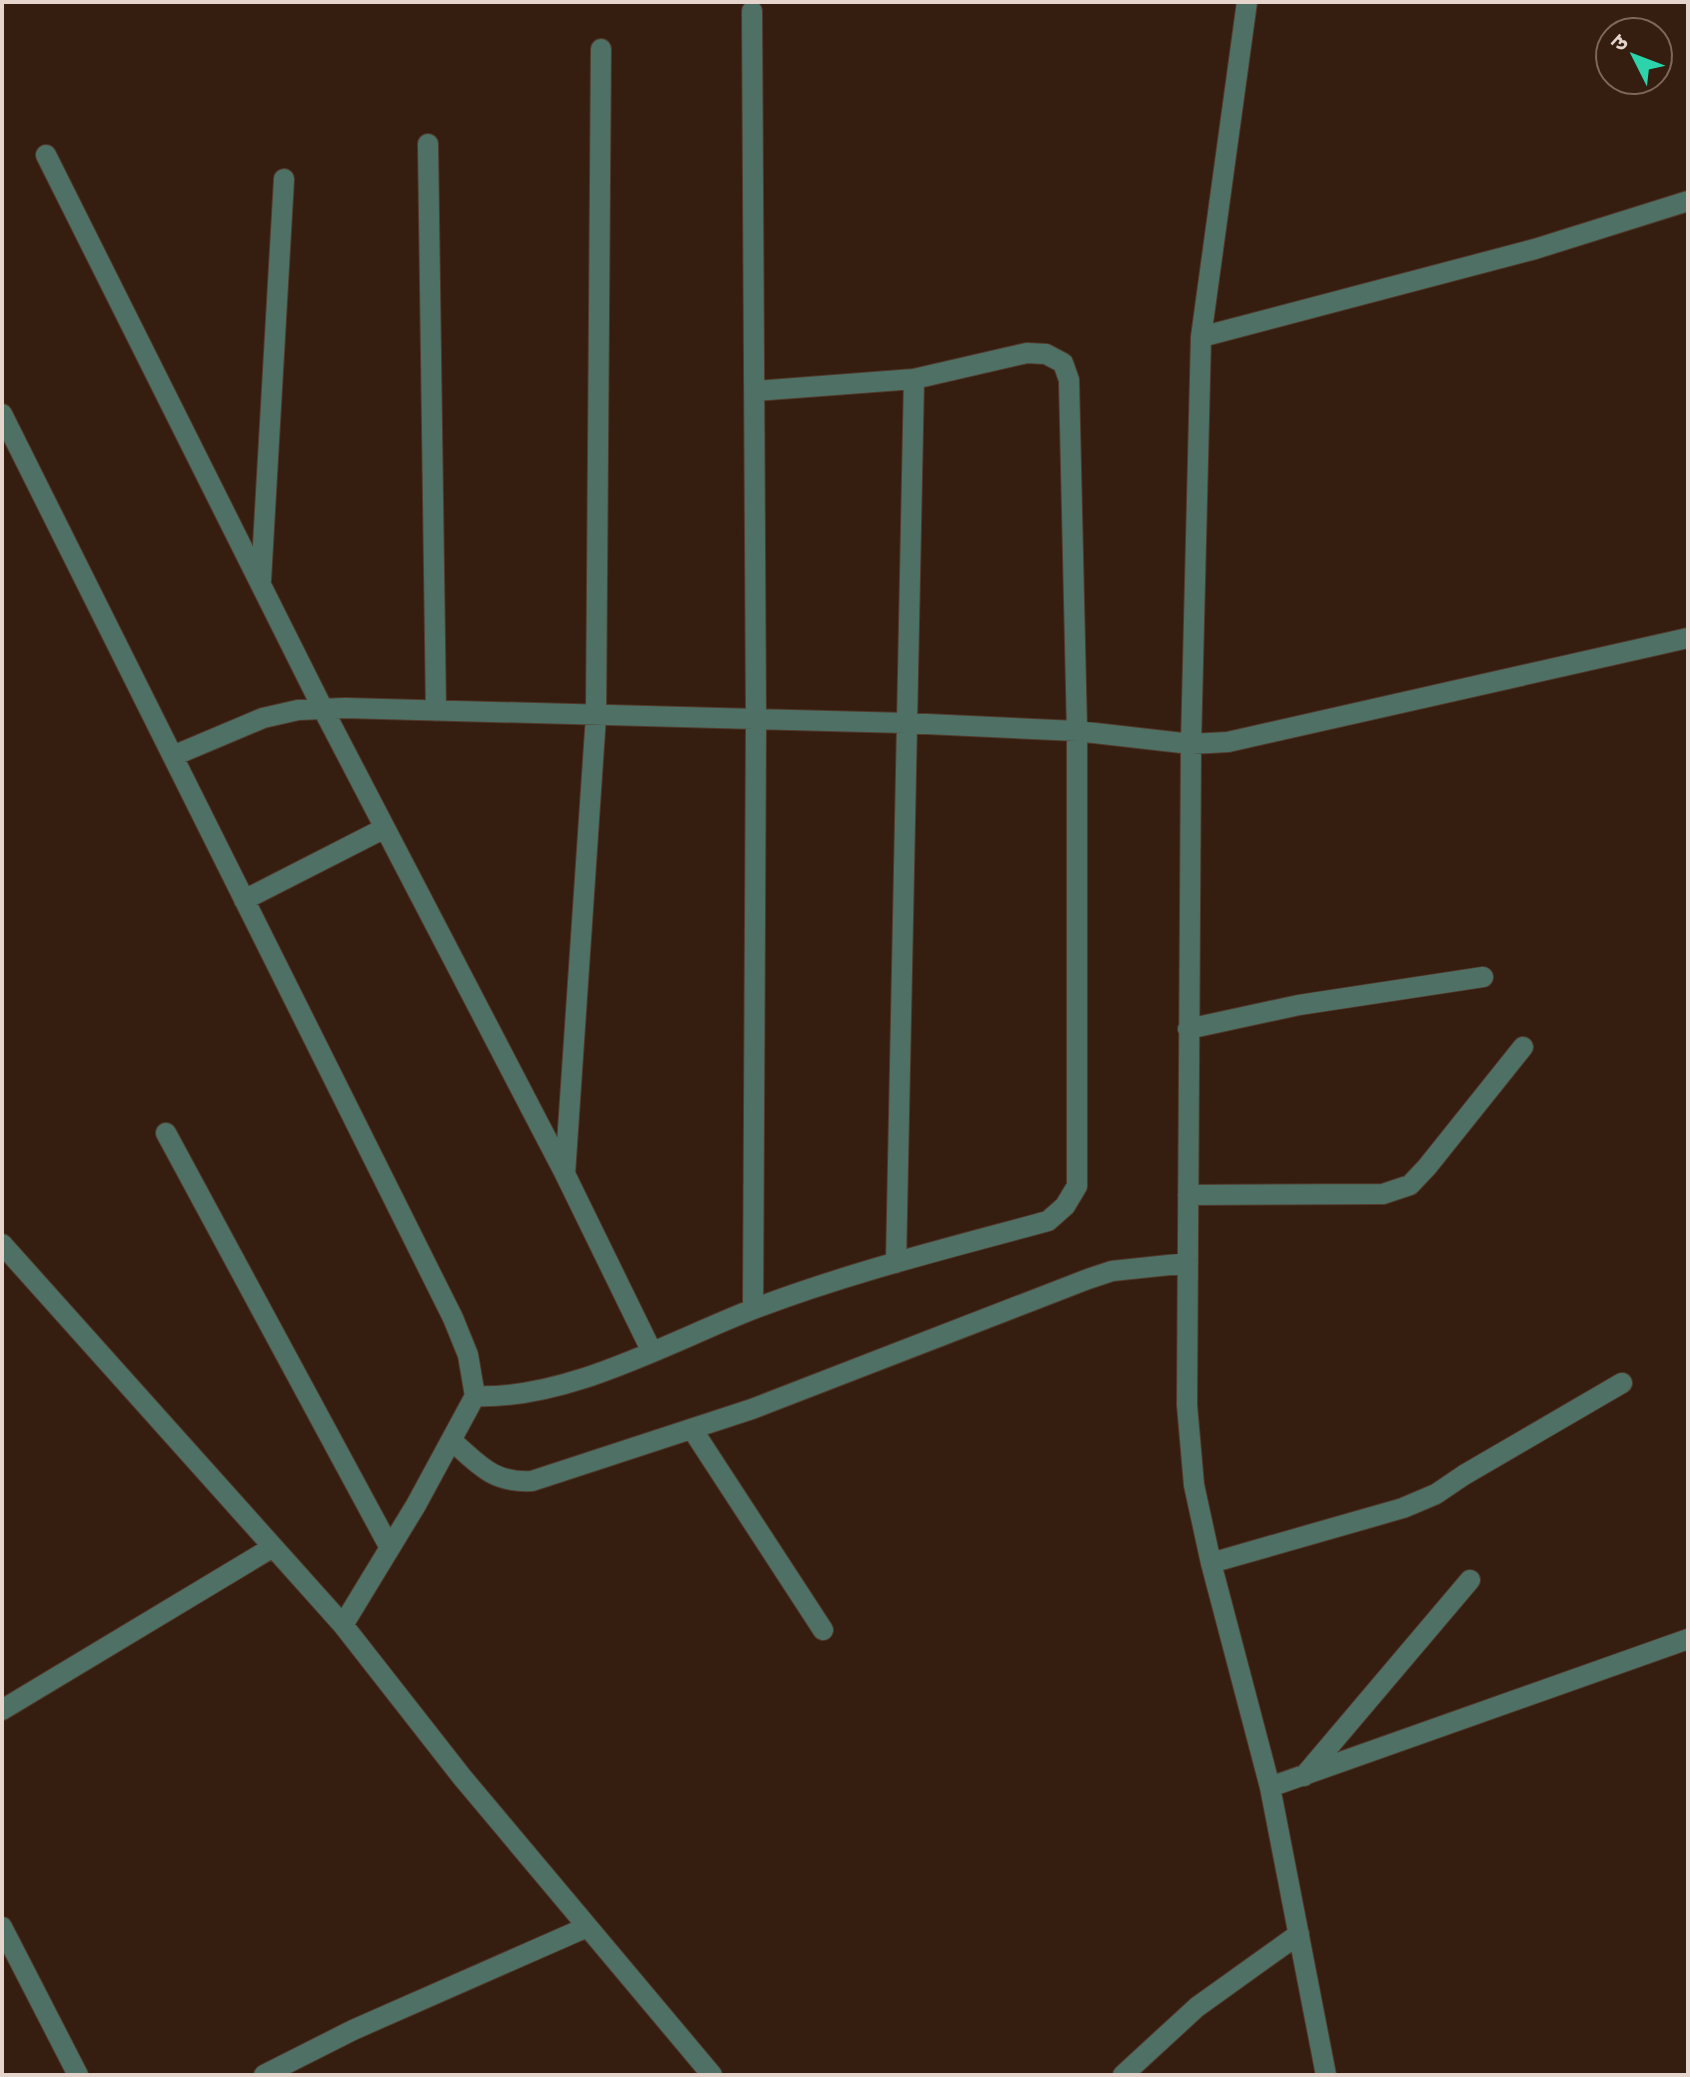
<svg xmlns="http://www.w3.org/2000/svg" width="1690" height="2077" font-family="Merriweather,'Noto Sans Devanagari',serif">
  <rect width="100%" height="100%" fill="#351d0f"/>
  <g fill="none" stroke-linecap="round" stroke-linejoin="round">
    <defs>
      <path id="minor" d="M1247,2L1201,337L1191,744L1187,1405L1194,1485L1211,1563L1270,1787L1326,2075
        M752,11L756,721L753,1309
        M428,144L436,711
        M46,155L323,709L565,1174L652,1352
        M1201,337L1535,249L1688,201
        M2,414L453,1318L468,1355L475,1396L416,1505L343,1625
        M261,580L284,179
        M173,756L263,718L298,710L345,708L905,723L1077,731L1191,744L1228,742L1688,638
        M244,900L385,828
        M1188,1029L1299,1005L1483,977
        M166,1133L390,1548
        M565,1174L596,716L601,49
        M1188,1195L1383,1194L1410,1185L1427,1167L1523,1047
        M2,1244L343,1625L462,1777L712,2075
        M896,1263L914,379
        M475,1396C567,1400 667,1343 751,1310C847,1273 949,1248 1048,1221L1065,1206L1077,1186V731L1069,380L1063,363L1046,354L1027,353L914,379L755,391
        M692,1429L823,1630
        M452,1441C480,1465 492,1483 532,1481L752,1409L1088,1279L1112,1271L1188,1263
        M1211,1563L1403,1508L1436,1494L1464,1475L1622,1383
        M2,1710L273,1547
        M1304,1776L1470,1580
        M1270,1787L1688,1639
        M2,1927L78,2075
        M264,2075L353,2030L587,1927
        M1123,2075L1197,2007L1299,1934"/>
    </defs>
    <use href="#minor" stroke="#513a2d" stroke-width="22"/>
    <use href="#minor" stroke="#4f7165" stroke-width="20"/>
  </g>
  <rect width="1690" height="2077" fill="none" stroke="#e6d5cc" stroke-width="8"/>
  <g transform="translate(1634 56) rotate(312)"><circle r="38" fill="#351d0f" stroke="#7c675b" stroke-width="2"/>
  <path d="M0-6L14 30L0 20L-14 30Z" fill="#2dd4ab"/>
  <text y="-12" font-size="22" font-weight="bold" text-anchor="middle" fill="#e6d5cc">उ</text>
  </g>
</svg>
